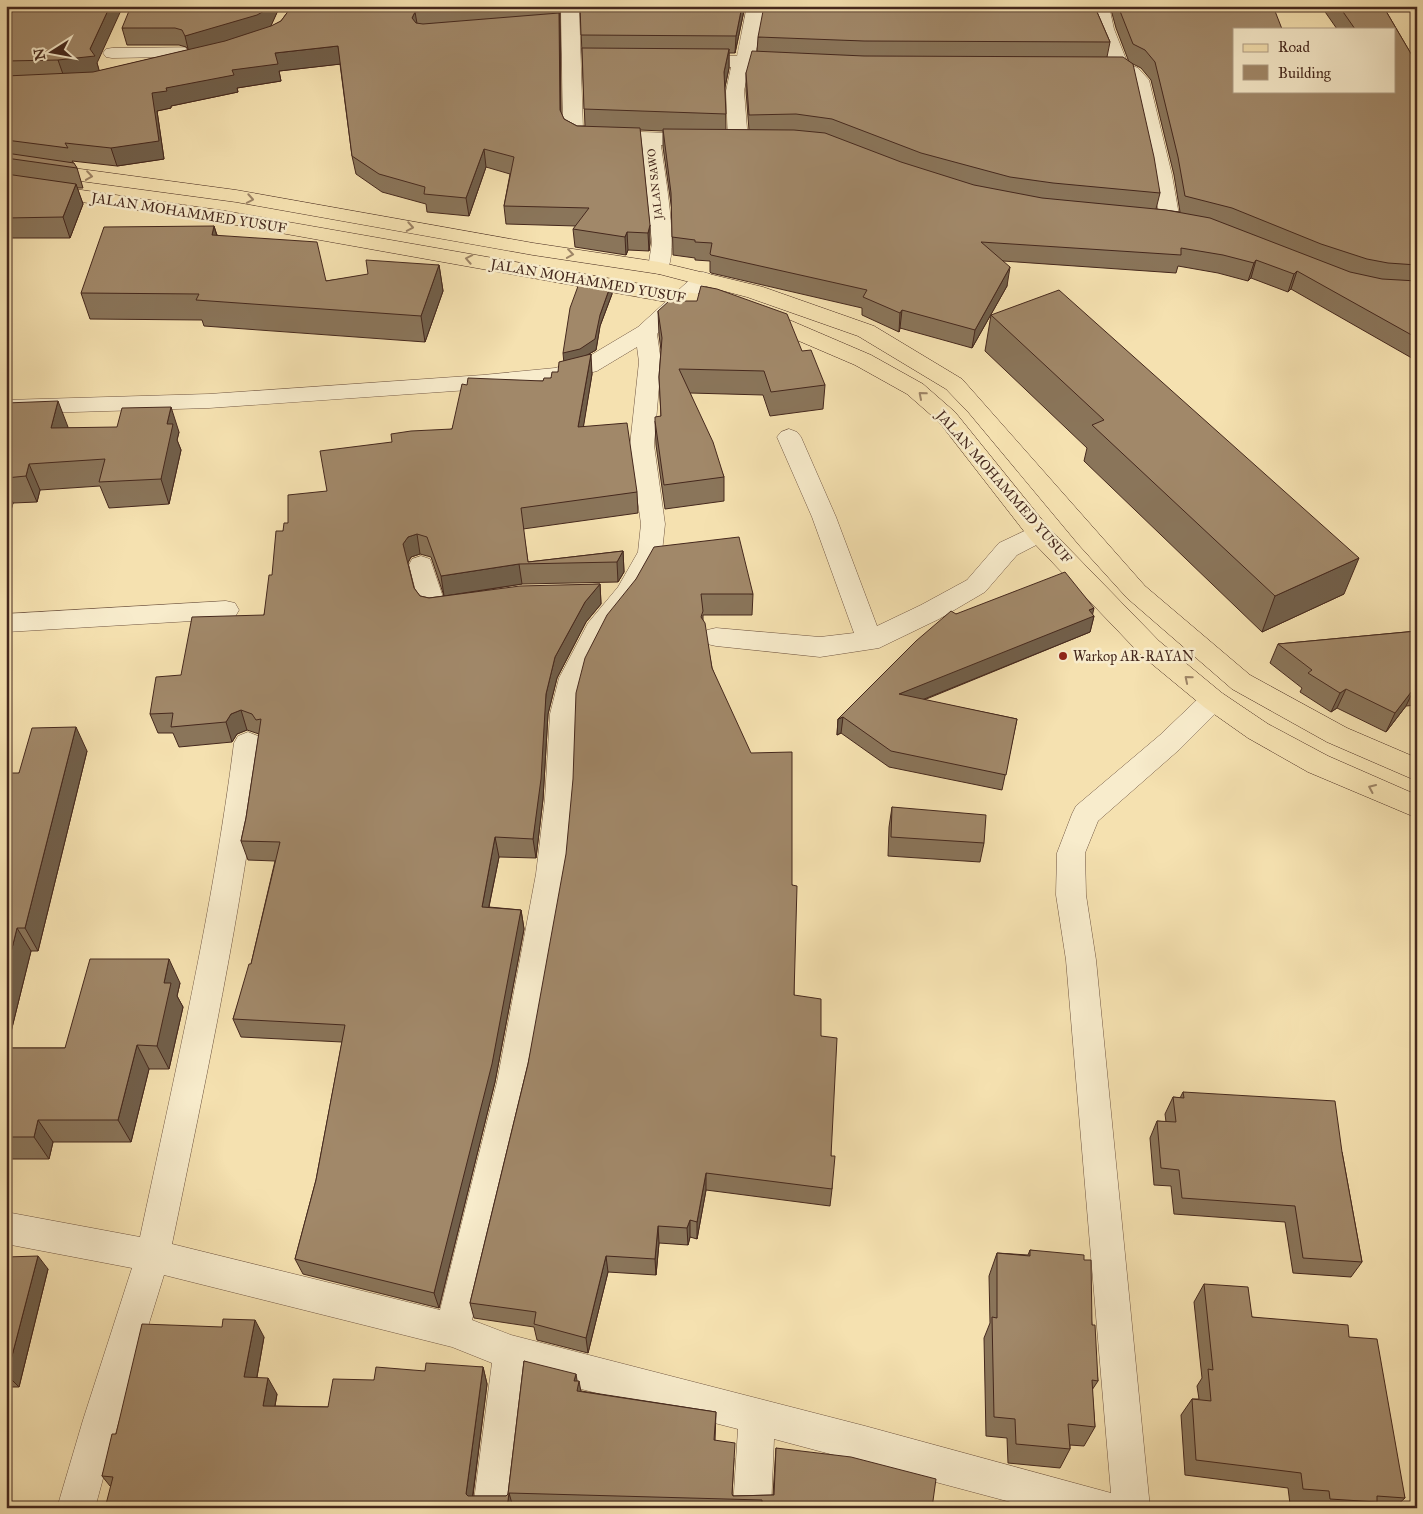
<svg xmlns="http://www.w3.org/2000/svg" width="1423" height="1514" font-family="'IM FELL Great Primer',serif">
  <rect width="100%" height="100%" fill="#f5e1b0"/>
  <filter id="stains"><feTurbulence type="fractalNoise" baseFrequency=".004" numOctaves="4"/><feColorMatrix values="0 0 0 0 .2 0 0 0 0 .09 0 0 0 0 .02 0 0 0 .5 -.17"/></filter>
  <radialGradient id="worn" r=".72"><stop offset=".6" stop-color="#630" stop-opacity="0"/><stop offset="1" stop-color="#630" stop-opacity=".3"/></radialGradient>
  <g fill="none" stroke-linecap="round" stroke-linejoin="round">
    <defs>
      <path id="minor" d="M561,6H579L583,130L700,134L707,136L710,140L707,144L700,146L661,145C664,170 680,253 666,272L659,274L652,272L648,268L652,243L642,144L578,142C569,140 566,137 563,128Z
        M747,6H765L755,56L794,59L797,63L794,67L788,69L749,67L744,91L748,141L745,145L738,147L731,145L728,141L726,91L731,67L691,65L685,64L682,60L685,56L691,55L737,56Z
        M1091,6H1109L1114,29L1128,64L1138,68L1149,80L1172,175L1180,221L1177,225L1170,227L1163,225L1160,221L1152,175L1131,81C1119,69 1106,75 1091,71L1089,67L1091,63L1109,61L1096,29Z
        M216,47L222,48L225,52L222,56L112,58L106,57L103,53L106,49L112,48Z
        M703,272L710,274L714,278L710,282L657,334L661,362L654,445L665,524L662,552L636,599L607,635L585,678L576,714L573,799L566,874L529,1082L472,1320L511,1335L865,1426L1111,1493L1066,960L1056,895L1057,853L1072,814L1076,806L1160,735L1204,693L1213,690L1222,693L1226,700L1222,707L1180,749L1098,821L1085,853L1086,895L1096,960L1150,1508H1033L774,1439L771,1508H733L738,1429L526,1375L511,1508H473L492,1363L452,1347L164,1275L119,1420L95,1508H57L83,1420L132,1268L6,1244V1212L140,1237C175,1073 213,909 234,743L238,736L248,732L258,736L262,743C242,912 206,1078 172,1244L440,1310L497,1082L536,874L545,799L550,714L559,678L588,623L618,587L638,552L641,524L630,445L639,362L637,347L597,371L555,382L483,389L209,408L6,414V400L209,394L483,375L555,368L581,361L638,327L696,274Z
        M789,429L797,432L801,437L836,517L877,626L921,605L967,580L999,543L1039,524L1048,527L1051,533L1048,539L1017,555L985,592L939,619L879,648L820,657L716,646L707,644L703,637L707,630L716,628L820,637L854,633L812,517L777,437L781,432Z
        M421,556L430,559L443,597L459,595L468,598L472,604L468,610L433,616L424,614L420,607L409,565L412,559Z
        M226,601L235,603L239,610L235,617L226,619L6,632V614Z"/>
      <path id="major" d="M6,159L236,190L533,243L659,262L763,287L874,326L962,379L1145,586L1250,675L1347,728L1417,758V781L1327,742L1232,689L1127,598L1079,545L969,413L946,389L858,336L747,297L659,274L533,255L236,202L6,171Z
        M6,179L225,211L721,298L787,319L871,355L923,384L955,412L1048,527L1159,641L1222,693L1268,724L1328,756L1417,795V818L1308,772L1248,738L1204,707L1141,655L1030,539L939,422L907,394L855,365L771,329L717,311L225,223L6,191Z"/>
    </defs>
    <use href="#minor" stroke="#715642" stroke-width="1"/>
    <use href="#major" stroke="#45281d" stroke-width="1"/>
    <use href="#minor" fill="#f8eccc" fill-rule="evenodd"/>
    <use href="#major" fill="#f5e1b0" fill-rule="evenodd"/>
  </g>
  <path fill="#8a755a" stroke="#45281d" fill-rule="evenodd" d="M6,6L97,63L99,71L188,50L186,47L179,45H127L122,28L280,6L270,27L281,21L292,6H560L561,113L564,119L577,126H585L580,6H745L735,53H729V68L725,87L726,130H749L746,91V73L757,52L758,37L1097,12L1110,42L1107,57L1160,193L1156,209L1180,212L1174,175L1151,80L1141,68L1129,62L1116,28L1110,6H1273L1234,29L1394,91V29H1337L1321,6H1383L1417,64V361L1291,289L1288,292L1251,278L1248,281L1218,273L1178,266L1176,273L1003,261L1007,286L972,348L900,328L899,332L862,315V308L711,273L710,272V261L695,260V258L673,255L672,211L663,147V131L640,130L650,243L649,251L628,250L626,255L575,247L573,229L576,226L506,224L504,206L510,174L486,167L469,216L427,212L426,204L382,192L356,174L352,156L340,64L279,71L281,81L237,88L238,92L171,106V108L157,111L164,159L117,166L72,161L77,168L83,188H77L83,204L70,238H6Z
    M1412,6H1417V12Z
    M214,226L217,235L326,281L439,265L443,291L425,342L204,326L202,320L90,319L81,293Z
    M611,284L612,294L600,326L596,350L589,354L592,374L583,427L637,492L638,513L523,529L528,562L623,551L624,572L618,582L522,584L466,593L600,584L601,604L586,622L557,678L548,714L543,799L536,858L499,857L489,907L521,910L524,929L495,1082L439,1308L303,1274L295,1259L316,1180L342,1042L241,1037L233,1019L251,964L275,861L248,860L241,841L246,818L259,734L247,730L237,734L232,742L179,747L173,733H158L150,714L181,675L264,615L283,531L288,523L327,491L392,442L452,429L467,385L543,381L551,378L558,372L564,361ZM420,554L431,557L444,596L429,598L420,596L414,588L408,563L411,557Z
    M658,311L802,351L825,385L823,409L770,416L763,395L690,393L724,477V501L665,509L656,445L655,421L661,416L659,377L661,350L659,335Z
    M991,315L1344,594L1262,632L1084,461L1087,448L985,351Z
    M6,403L68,427L67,428L179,432L177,440L181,450L169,504L109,508L100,486L40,490L37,502L13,503L11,510H6Z
    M636,579L753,594L752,615H703V620L712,668L792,885L794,995L821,1036L831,1156L832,1189L830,1206L706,1190L697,1239L690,1237L688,1245L659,1243L656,1275L608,1272L588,1353L537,1340L534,1327L474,1318L470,1303L528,1064Z
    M956,614H1092L1094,616L1090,632L924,700L1017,719L1002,790L889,767L841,733L837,735L838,719Z
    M1417,631V705L1406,706L1386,732L1337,708L1331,712L1300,692L1302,688L1270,663L1278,644Z
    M87,751L38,951H31L7,1048H65L180,983L177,996L183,1007L169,1069H149L131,1142H53L49,1159H6V778L19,773Z
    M892,807L984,843L980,862L888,856L889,827Z
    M1183,1092L1342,1152L1362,1262L1351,1277L1293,1273L1285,1222L1174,1214L1171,1186L1154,1185L1150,1138L1157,1121L1166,1122L1165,1114L1173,1097L1180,1098Z
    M1030,1250L1084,1260L1092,1325L1098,1381L1092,1390L1095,1427L1084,1446L1070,1445V1449L1060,1468L1008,1463L1007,1438L986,1436L984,1338L990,1323L989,1276L997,1253L1028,1255Z
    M6,1257L48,1269L19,1387H6Z
    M1204,1284L1252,1317L1349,1337L1405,1498L1394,1508H1315V1505L1290,1504L1288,1488L1185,1475L1181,1415L1192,1399H1199L1197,1386L1202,1378L1194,1302Z
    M222,1327L264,1337L257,1377L277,1394L275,1406L328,1407L374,1380L425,1371L483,1367L487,1384L473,1496H506L508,1494L524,1361L577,1381L581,1391L716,1412L715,1441L734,1458L732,1494L733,1496L773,1495L776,1448L932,1508H552L513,1507L110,1486L102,1476L116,1434Z"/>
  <path fill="#715f4a" stroke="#45281d" d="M110,6H123L97,63L100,73L64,77L58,60L90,49Z
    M268,6H280L270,28L189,53L185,36Z
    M742,6H745L735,53L736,36Z
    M415,12L418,29L412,18Z
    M559,13L560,30L561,128L560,110Z
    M338,46L341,64L279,71L281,81L237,88L238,92L171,106V108L157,111L164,159L117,166L111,148L152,93L166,88L232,70L275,53Z
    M729,49V68L724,91V72Z
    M484,149L486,167L469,216L466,198Z
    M76,184L83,204L70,238L63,217Z
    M650,225V243L649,251L648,233Z
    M214,226L221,251L212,235Z
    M627,232L628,250L626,255L625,237Z
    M1256,260L1251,278L1248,281L1254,263Z
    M439,265L443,291L425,342L421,316Z
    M1010,267L1007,286L972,348L975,330Z
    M1297,271L1291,289L1288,292L1294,274Z
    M611,284L612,294L600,326L596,350L580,359L564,364L563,353L600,315Z
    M902,310L900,328L899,332L900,313Z
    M591,354L592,374L580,448L578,427Z
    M58,401L68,427L61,453L51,428Z
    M171,407L179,432L177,440L181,450L169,504L161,479L167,424Z
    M29,464L40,490L37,502L26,476Z
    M6,489L13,503L11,510L6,500Z
    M417,534L420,554L411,557L407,564L403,544L408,537Z
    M623,551L624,572L618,582L617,562Z
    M1359,558L1344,594L1262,632L1275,596Z
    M519,564L522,584L444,596L441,576Z
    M600,584L601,604L586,622L557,678L548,714L543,799L536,858L533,839L546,694L555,657L585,602Z
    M1094,608L1092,617L1094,616L1090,632L897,710L899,694Z
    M1415,687L1406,706L1386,732L1395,713Z
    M1346,689L1337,708L1331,712L1340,693Z
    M241,710L247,730L237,734L232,742L226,722L231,714Z
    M843,717L841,733L837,735L838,719Z
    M76,727L87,751L38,951L25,928Z
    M495,837L499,857L485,925L482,907Z
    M521,910L524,929L495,1082L439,1308L434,1293Z
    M17,928L31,951L6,1052V973Z
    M169,959L180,983L177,996L183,1007L169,1069L157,1046L164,983Z
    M137,1045L149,1069L131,1142L118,1120Z
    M38,1120L53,1142L49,1159L34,1137Z
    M706,1173V1190L697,1239V1222Z
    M690,1220V1237L688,1245L687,1228Z
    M658,1226L659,1243L656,1275L655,1259Z
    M38,1256L48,1269L19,1387L7,1375Z
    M606,1256L608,1272L588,1353L586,1338Z
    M255,1320L264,1337L254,1393L244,1377Z
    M483,1367L487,1384L471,1508L466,1494Z
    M576,1374L578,1386L579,1381L582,1397L578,1394L574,1381Z
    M268,1378L277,1394L272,1422L263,1406Z
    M509,1493L513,1507V1508H507Z"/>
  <path fill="#a18869" stroke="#45281d" d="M6,6H110L90,49L95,56L58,60L6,61Z
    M131,6H268L266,10L257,15L185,36L182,30L175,28H122Z
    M292,6H471L415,12L412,18L416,23L423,24L559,13L560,110L564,119L577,126L640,128L650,225L648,233L627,232L625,237L573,229L589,208L504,206L514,157L484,149L466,198L424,194L425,187L379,174L352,156L338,46L275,53L278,64L232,70L234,75L166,88L167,91L152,93L159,141L111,148L65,143L68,148L6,140V76L93,72L225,41L271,26L281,21Z
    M580,6H742L736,36L581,35Z
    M764,6H1096L1097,12L1110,42L864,41L758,37Z
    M1118,6H1273L1282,29H1234V91H1394V29H1355L1339,6H1383L1417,64V265L1388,263L1367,259L1321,244L1232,208L1185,196L1178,157L1155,62L1145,50L1133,44Z
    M582,48L729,49L724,72L726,114L584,109Z
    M752,51L864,56L1123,57L1133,64L1154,157L1160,193L1053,183L1010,177L921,153L832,119L796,114L749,115L746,73Z
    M663,129L794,130L825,133L901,162L974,185L1042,198L1166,210L1210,218L1350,272L1382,279L1417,281V338L1297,271L1294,274L1256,260L1254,263L1223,255L1181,248V255L981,242L1010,267L975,330L902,310L900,313L863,297L867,290L711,255L710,254L712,243L695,242V240L672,237L671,193Z
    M6,153L74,163L77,168L6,158Z
    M6,174L76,184L63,217L6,218Z
    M214,226L212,235L317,242L326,281L368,274L366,260L439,265L421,316L196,300L199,294L81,293L104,227Z
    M581,278L611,284L600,315L595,339L580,349L563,353L570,308Z
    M701,286L717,289L787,314L802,351L811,350L825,385L771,392L764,371L679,369L713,442L724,477L664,485L655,421V417L661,416L659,377L662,338L658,311L669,301H697Z
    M1059,290L1359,558L1275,596L1092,425L1104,420L991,315Z
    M591,354L578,427L627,423L637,492L521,508L528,562L623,551L617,562L519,564L441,576L427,537L417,534L408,537L403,544L414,588L420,596L429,598L520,586L600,584L585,602L555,657L546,694L541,779L533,839L495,837L482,907L521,910L492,1064L434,1293L295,1259L316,1180L345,1025L233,1019L249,964H251L280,842L241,841L246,818L261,719L256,720L252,714L241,710L231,714L226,722L171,727L173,713L150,714L156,677L181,675L192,617L264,615L269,575H272L276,531H283L284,523H288V495L327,491L320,451L392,442L391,434L411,431L452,429L462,384L467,385L468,378L543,381L544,378H551L552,372H558L559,362Z
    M58,401L51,428L117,427L122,408L171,407L167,424H173L161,479L99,482L105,459L29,464L26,476L6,478V403Z
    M739,537L753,594H701L703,611L701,617L705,623L712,668L751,753L792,752V885L797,886L794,995L821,999V1036L837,1038L831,1156H835L832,1189L706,1173L697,1222L690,1220L687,1228L658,1226L655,1259L606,1256L586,1338L534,1324L536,1312L470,1303L528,1064L566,854L573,779L576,693L585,658L607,615L636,579L654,547Z
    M1065,572L1094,608L1089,610L1094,616L899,694L1017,719L1006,775L891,751L843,717L838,719L916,641L951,611L956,614Z
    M1417,631V687H1415L1395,713L1346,689L1340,693L1308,673L1312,670L1278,644Z
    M76,727L25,928H17L6,973V778L8,773H19L32,728Z
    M892,807L986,815L984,843L891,837Z
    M90,959H169L164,983H171L157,1046L137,1045L118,1120H38L34,1137H6V1048H65Z
    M1183,1092L1335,1101L1342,1152L1362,1262L1303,1258L1295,1206L1182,1198L1179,1170L1161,1168L1157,1121L1176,1122L1173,1097L1184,1098Z
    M1030,1250L1084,1255V1260H1091L1092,1325H1095L1098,1381L1092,1380L1095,1427L1068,1424L1070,1449L1016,1444L1015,1419L994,1417L992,1317L997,1318V1253L1030,1256Z
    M38,1256L7,1375H6V1257Z
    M1204,1284L1248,1287L1252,1317L1348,1325L1349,1337L1377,1339L1405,1498L1377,1496V1502L1330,1499L1329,1491L1303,1489L1301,1473L1196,1460L1192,1399L1211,1401L1208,1369L1213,1370Z
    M223,1319L255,1320L244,1377L268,1378L263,1406L328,1407L333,1379L374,1380L376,1367L425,1371L426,1363L483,1367L466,1494L468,1496H506L508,1494L524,1361L576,1374L574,1381H579L577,1391L716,1412L714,1440L735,1443L732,1494L733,1496L774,1495L776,1448L851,1457L936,1479L932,1508H762V1500L509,1493L507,1508H105L113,1477L102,1476L112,1434H116L142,1324L222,1327Z"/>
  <defs><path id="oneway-chevron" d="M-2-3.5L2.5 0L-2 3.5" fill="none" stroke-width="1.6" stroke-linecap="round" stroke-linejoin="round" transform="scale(1.25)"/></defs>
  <g stroke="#9d8466">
    <use href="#oneway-chevron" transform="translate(89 176) rotate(8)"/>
    <use href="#oneway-chevron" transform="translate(250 199) rotate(10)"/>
    <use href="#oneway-chevron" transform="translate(410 227) rotate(10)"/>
    <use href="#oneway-chevron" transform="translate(570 254) rotate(8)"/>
    <use href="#oneway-chevron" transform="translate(469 259) rotate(-169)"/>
    <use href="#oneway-chevron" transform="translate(922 395) rotate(-139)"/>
    <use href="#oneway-chevron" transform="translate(1188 679) rotate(-140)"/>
    <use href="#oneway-chevron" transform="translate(1372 788) rotate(-156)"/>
  </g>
  <circle fill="#8f2418" stroke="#f8eccc" stroke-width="2" cx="1063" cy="656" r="5"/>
  <g text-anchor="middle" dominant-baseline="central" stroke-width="5" stroke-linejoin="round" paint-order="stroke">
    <g font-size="11" fill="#45281d" stroke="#f8eccc">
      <text transform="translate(655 184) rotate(-96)">JALAN SAWO</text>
    </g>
    <g font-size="14" fill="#45281d" stroke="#f8eccc">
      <text transform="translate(189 213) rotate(9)">JALAN MOHAMMED YUSUF</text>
      <text transform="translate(588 281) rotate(10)">JALAN MOHAMMED YUSUF</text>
      <text transform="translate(1004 487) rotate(49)">JALAN MOHAMMED YUSUF</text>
    </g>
    <g font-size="14" fill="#45281d" stroke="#f8eccc" text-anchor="start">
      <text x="1073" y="656">Warkop AR-RAYAN</text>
    </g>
  </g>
  <rect width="1423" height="1514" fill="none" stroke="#f5e1b0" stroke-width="25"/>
  <rect x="8" y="8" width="1408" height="1499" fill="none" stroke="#45281d" stroke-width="2.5"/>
  <rect x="12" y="12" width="1398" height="1489" fill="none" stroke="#45281d"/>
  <rect x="1233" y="28" width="162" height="65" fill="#f8eccc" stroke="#b09e86"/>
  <rect x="1243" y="44" width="25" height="8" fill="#f5e1b0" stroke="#b09e86"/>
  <text x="1278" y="52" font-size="15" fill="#45281d">Road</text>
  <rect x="1243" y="65" width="25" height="15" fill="#a18869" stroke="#b09e86"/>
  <text x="1278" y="78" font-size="15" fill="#45281d">Building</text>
  <g transform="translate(52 52) rotate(259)" stroke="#f8eccc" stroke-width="4" paint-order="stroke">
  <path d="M0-4L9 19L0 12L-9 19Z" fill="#45281d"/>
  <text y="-8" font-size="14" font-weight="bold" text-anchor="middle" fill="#45281d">N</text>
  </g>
  <rect width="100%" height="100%" filter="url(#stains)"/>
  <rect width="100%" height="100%" fill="url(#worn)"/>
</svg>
